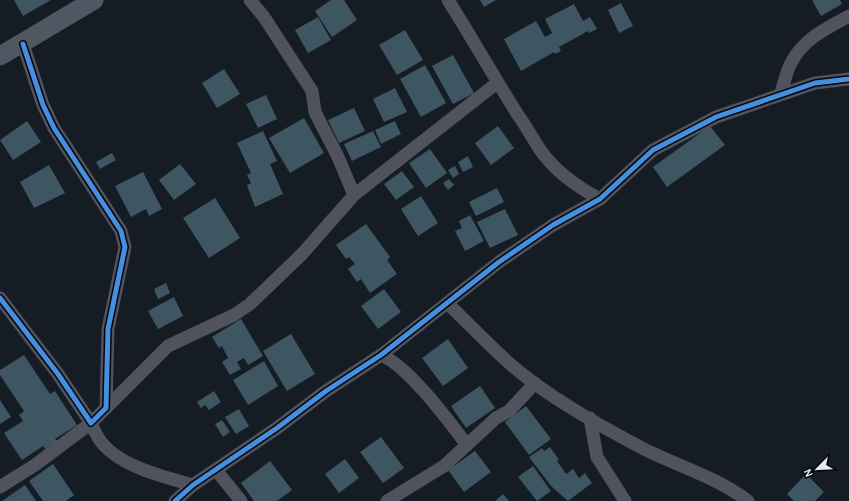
<svg xmlns="http://www.w3.org/2000/svg" width="849" height="501" font-family="'Alegreya Sans',sans-serif">
  <rect width="100%" height="100%" fill="#151c24"/>
  <path fill="#3e5562" d="M14,0H51L23,16Z
    M331,0H344L357,20L332,37L315,11Z
    M480,0H496L484,7Z
    M812,0H840L842,4L821,16Z
    M621,3L633,26L619,33L608,10Z
    M574,4L583,21L590,17L597,29L589,33L588,31L559,47L561,51L555,54L554,52L521,71L504,39L536,21L545,37L552,33L545,19Z
    M318,17L331,40L308,53L295,30Z
    M405,30L423,60L397,75L379,45Z
    M453,55L474,93L453,104L432,66Z
    M425,65L446,103L421,117L400,79Z
    M224,69L240,94L217,108L202,83Z
    M395,88L407,112L384,122L373,99Z
    M266,95L277,119L258,128L246,104Z
    M354,108L365,131L339,143L328,120Z
    M304,118L324,153L290,173L269,138Z
    M27,121L41,142L13,160L0,140Z
    M395,121L401,134L381,144L375,130Z
    M498,126L514,148L491,165L475,143Z
    M710,126L725,145L667,187L653,167Z
    M263,131L277,161L270,164L283,194L255,207L247,185L251,183L247,175L251,173L237,143Z
    M373,131L381,147L352,161L344,144Z
    M430,149L447,173L426,188L409,163Z
    M112,153L116,160L100,169L96,162Z
    M468,156L473,167L463,172L458,162Z
    M180,164L196,184L174,200L159,180Z
    M49,165L65,193L34,208L20,182Z
    M455,166L459,174L453,178L448,170Z
    M402,171L414,187L396,200L384,184Z
    M143,172L162,209L149,216L146,209L131,217L115,186Z
    M449,179L454,185L448,190L443,183Z
    M497,188L504,202L476,216L469,202Z
    M421,196L438,223L418,236L401,209Z
    M215,198L240,238L209,258L183,218Z
    M505,209L518,235L490,248L477,222Z
    M470,215L484,241L465,251L455,231L462,228L459,221Z
    M366,224L390,257L387,260L397,274L370,293L361,279L357,282L348,269L355,264L349,257L346,259L336,245Z
    M166,283L170,293L158,299L154,289Z
    M384,289L401,312L378,329L361,306Z
    M174,297L183,316L158,329L148,311Z
    M241,319L263,356L248,365L244,358L237,362L241,369L230,375L222,362L228,358L222,346L219,348L212,337Z
    M291,334L315,374L287,391L263,351Z
    M448,339L468,368L443,386L422,358Z
    M24,355L50,394L55,391L77,425L55,439L57,441L45,449L43,446L22,460L4,433L23,421L19,415L24,411L0,375V370Z
    M264,361L278,386L248,405L233,380Z
    M480,386L495,408L466,428L451,406Z
    M214,391L221,402L209,410L205,405L201,408L197,402Z
    M0,400L11,417L0,424Z
    M526,406L551,439L529,455L505,422Z
    M239,409L249,426L236,434L225,417Z
    M222,420L230,432L223,437L215,424Z
    M381,437L404,468L383,483L360,452Z
    M550,447L559,460L557,461L566,474L573,469L579,478L585,473L592,483L568,501L551,486L529,457L542,448L544,451Z
    M475,451L491,472L464,492L448,470Z
    M345,459L359,478L339,493L325,474Z
    M270,461L292,490L277,501H254L241,483Z
    M53,464L74,495L66,501H43L29,481Z
    M533,466L551,491L537,501L518,477Z
    M806,474L824,492L815,501H794L787,494Z
    M25,485L36,501H2Z
    M503,494L509,501H495Z"/>
  <g fill="none" stroke-linecap="round" stroke-linejoin="round">
    <path stroke="#50535e" stroke-width="13" d="M250,0L264,17L312,91L315,112L338,157L354,195
      M448,0C472,38 494,77 518,115C526,126 533,139 541,151C556,172 577,187 600,199
      M780,95C784,85 786,72 791,63C803,39 827,28 849,16
      M0,298L58,374L91,423L106,408L108,329L125,247L121,231L54,128L43,105L23,44
      M448,304C469,324 488,344 509,363C548,397 597,424 642,448C677,466 717,477 748,501
      M381,355C408,366 448,420 467,445
      M106,408L168,346L234,315L250,304L302,254L354,195L497,83
      M590,418L597,457L625,501
      M216,470L241,501
      M0,487L35,465L91,423C93,428 96,434 99,439C117,466 164,477 193,485
      M175,501L193,485L277,428L326,391L381,355L499,262L553,225L600,199L653,150L716,117L815,83L849,79
      M387,501L444,466L496,418L509,411L535,383"/>
    <path stroke="#515762" stroke-width="19" d="M0,56L94,0"/>
    <defs>
      <path id="cycleway" d="M0,298L58,374L91,423L106,408L108,329L125,247L121,231L54,128L43,105L23,44
        M175,501L193,485L277,428L326,391L381,355L499,262L553,225L600,199L653,150L716,117L815,83L849,79"/>
    </defs>
    <use href="#cycleway" stroke="#03060c" stroke-width="8"/>
    <use href="#cycleway" stroke="#468fdf" stroke-width="5"/>
  </g>
  <g transform="translate(817 469) rotate(246)" stroke="#03060c" stroke-width="3" paint-order="stroke">
  <path d="M0-3L7 15L0 10L-7 15Z" fill="#e2ebf5"/>
  <text y="-6" font-size="11" font-weight="bold" text-anchor="middle" fill="#e2ebf5">N</text>
  </g>
</svg>
